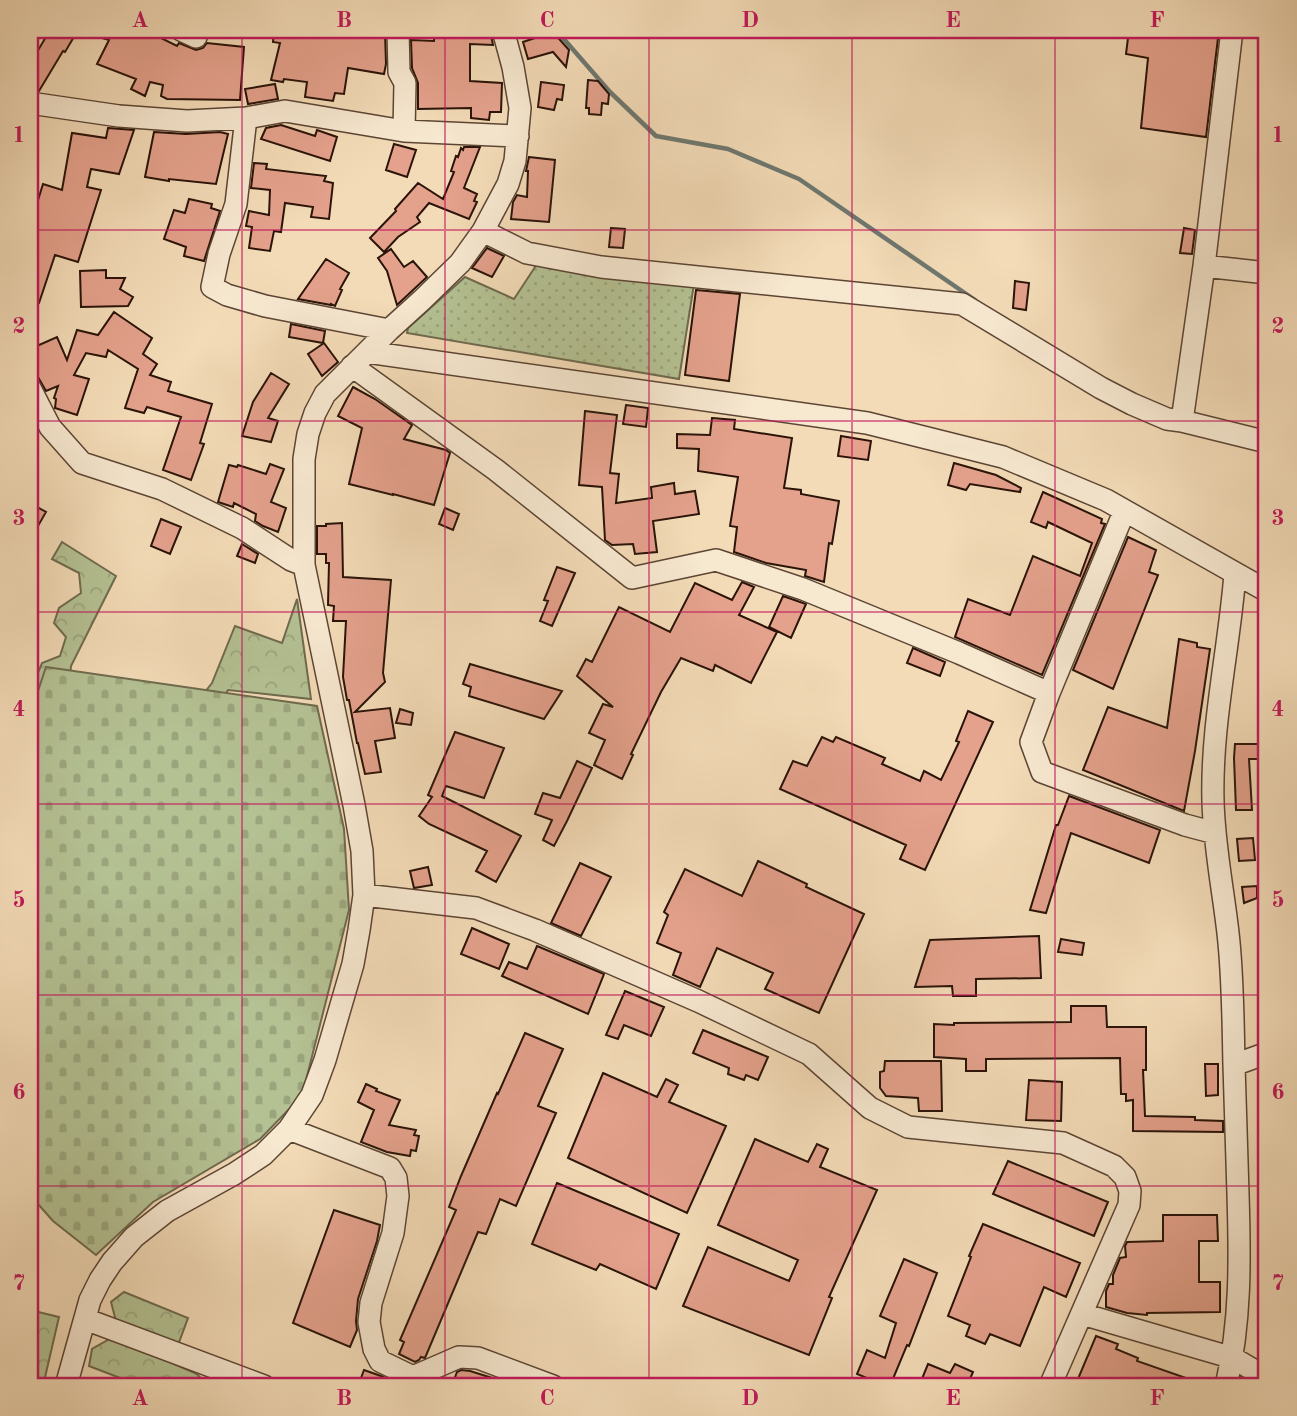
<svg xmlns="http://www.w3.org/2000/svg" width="1297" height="1416" font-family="'Old Standard TT',serif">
  <defs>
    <pattern id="grass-dots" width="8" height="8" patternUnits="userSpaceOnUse" patternTransform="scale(1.75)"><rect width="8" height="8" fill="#b4c193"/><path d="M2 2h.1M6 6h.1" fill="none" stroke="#9ba57d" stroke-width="1.8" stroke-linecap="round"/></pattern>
    <pattern id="forest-crowns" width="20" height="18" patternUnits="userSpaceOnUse" patternTransform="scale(1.75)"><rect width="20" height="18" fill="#b4c193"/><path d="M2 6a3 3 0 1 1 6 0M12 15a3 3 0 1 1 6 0" fill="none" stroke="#9ba57d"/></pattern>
    <pattern id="cemetery-stones" width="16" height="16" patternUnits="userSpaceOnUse" patternTransform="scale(1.75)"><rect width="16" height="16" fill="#b4c193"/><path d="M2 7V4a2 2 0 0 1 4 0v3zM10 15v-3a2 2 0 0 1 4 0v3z" fill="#9ba57d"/></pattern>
  </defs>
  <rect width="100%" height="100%" fill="#f3dbb7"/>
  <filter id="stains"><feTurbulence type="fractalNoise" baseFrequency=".00286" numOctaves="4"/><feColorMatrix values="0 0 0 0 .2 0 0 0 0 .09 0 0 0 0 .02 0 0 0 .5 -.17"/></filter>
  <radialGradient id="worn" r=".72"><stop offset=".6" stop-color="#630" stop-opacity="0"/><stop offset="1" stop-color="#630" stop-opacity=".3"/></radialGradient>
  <path fill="url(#grass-dots)" stroke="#6f6a4e" stroke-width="2" d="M537,264L694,284L679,379L407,333L408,328L465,277L514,299Z"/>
  <path fill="url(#forest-crowns)" stroke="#6f6a4e" stroke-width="2" d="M62,542L116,576L71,666L66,721L30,790V692L42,663L60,656L66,637L54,623L59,608L81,593L79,573L52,559Z
    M297,599L311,699L228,690L218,706L201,697L212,683L235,626L282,643Z
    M124,1292L188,1318L178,1345L117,1325L111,1302Z
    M30,1310L59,1317L43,1386H30Z
    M113,1337L197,1374L208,1386H141L89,1366L92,1349Z"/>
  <path fill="url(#cemetery-stones)" stroke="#6f6a4e" stroke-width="2" d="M46,667L317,706L344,829L349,910L302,1096L260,1139L153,1202L96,1255L53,1221L30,1195V715Z"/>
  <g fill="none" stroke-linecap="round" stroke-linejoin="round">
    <path stroke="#6e776f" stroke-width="4.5" d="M556,30L610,92L656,136L728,149L799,179L975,300"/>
  </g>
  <path fill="#e4a18c" stroke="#2a1308" stroke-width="2" d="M50,30H78L65,52L63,51L39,91L30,90V64Z
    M86,30H123L141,36L145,30L177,46L179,43L196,50L203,48L207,43L244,47L240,100L167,99L161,96L163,85L150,82L145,96L131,89L136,79L97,64L109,40L85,33Z
    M274,30H356L385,32L386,64L384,74L348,68L344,94L335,93L333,101L305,97L307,82L284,79L283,82L271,80L280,43L273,42Z
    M435,30H490L493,45L470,44V81L502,83L501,112H490L489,120L471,118V108L418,109V83L412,68L411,40L434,41Z
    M1129,30H1180L1179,33L1218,38L1206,137L1141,128L1148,58L1126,54Z
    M553,32L569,50L566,67L553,52L528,59L523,42Z
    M588,80L598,81L609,94L608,104L602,103L601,115L589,114V108H586Z
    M541,82L564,85L562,100L557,99L554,110L538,107Z
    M275,84L278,99L248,104L245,89Z
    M281,125L315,136L317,130L337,137L330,161L261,139L266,128Z
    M108,128L134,130L119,174L91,169L87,187L101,190L78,262L55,255L39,303L30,300V226L43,184L62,190L72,133L106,138Z
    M154,132L186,134L220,132L228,134L216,184L169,179V181L145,177Z
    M394,144L416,150L407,177L386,170Z
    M464,147H480L464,188L477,194L474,201L477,202L469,219L429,203L417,217L420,222L398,237L384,252L370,238L396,211L395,209L418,183L443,199L454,172L451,171L456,156L458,157L461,148L463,150Z
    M529,157L555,160L549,222L511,219L513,202L517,195L527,197L528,171H526Z
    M254,163L267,164L266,169L326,176L324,181L333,183L329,219L311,217L313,207L285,203L281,232L274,231L270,251L249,248L252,227L246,226L249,211L269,215L270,190L251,188Z
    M189,199L212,204L211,208L220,211L204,261L184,256L186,247L164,239L174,210L185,213Z
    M611,228L625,229L623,248L609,247Z
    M1184,228L1195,230L1192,254L1180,253Z
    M487,248L504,256L492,277L472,268Z
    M391,249L404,267L413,261L427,277L397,305L387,271L378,258Z
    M326,259L349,273L340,289L342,290L335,306L331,304V305L298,299Z
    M106,270V278H125L120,289L133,297L128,306L81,307L80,271Z
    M1015,281L1029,283L1026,310L1013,308Z
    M696,290L740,294L729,381L685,375Z
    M114,312L152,338L143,354L157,364L150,375L171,382L168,391L212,404L200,443L204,444L191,480L163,470L181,417L147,407L144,413L125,408L138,369L108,350L106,357L86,353L74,375L89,379L77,415L55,408L56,399L54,398L58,386L46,391L38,377L30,375V349L57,337L67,360L77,330L98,335Z
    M291,324L325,331L323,343L289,337Z
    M324,343L338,362L322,376L308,354Z
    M271,373L289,384L268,418L278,421L271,442L242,436L253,402Z
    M353,387L375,399L412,425L404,439L446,450L450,453L434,505L393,494V495L349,484L362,428L338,416Z
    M626,405L648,408L646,427L623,424Z
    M585,411L617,415L610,473L619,474L616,503L652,498L651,487L674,483L675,494L695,491L699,514L653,521L657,552L635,554L633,544L612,545L605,540L602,487L579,485Z
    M712,418L735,420L734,429L792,438L784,488L801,490V494L839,501L832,544L829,543L824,582L805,576L806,570L766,563L734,552L737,527L730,526L738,477L698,471L699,449L677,448V434L710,435Z
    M841,436L871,441L868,460L838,456Z
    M954,463L996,475L1021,488L1020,492L970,484L966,490L948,485Z
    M270,464L284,469L271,502L286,508L278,532L263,526L255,521L256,514L234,503L233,507L218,502L229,465L237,467L238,465L266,474Z
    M1043,492L1102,519L1101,523L1105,524L1042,675L955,637L968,599L1010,615L1033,556L1080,576L1092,543L1048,522L1046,528L1031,522Z
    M30,503L46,512L30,540Z
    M445,508L459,514L453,530L439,524Z
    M161,519L181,527L170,554L151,546Z
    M342,523L343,577L391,580L383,673L385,682L355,712L390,708L395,738L375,741L381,772L365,774L358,743H357L349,700H347L343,677L346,621H333L334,606L328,605L329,563H326V554H317V526H326V524Z
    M1128,537L1156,550L1149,572L1158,575L1113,689L1073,670Z
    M242,544L258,554L255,563L237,556Z
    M557,567L575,573L552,626L540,621L548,601L544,600Z
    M742,582L754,587L739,615L777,632L751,683L715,665L713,671L681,658L661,692L631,754L633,755L622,779L594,765L605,740L589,733L603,704L613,707L577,676L586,659L592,662L619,607L670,632L695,583L732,600Z
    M783,596L806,604L791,638L769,627Z
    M1179,639L1197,643V647L1210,649L1195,751L1184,811L1083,770L1108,707L1167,728Z
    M913,648L945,662L940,676L907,663Z
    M470,664L562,691L544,719L469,696L471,687L463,684Z
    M400,709L413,713L411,725L396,723Z
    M968,711L993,722L925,870L900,859L906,845L780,789L793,761L807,766L822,737L833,742L836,737L885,758L882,764L920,781L924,771L941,780L959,742L956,741Z
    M455,732L504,748L484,798L446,786L442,796L521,836L496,882L476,871L487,851L429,824L419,816L432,797L428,795Z
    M1235,744H1263L1262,759H1249L1252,810H1236L1234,758Z
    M577,761L592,768L567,821L554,846L543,840L552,820L535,814L543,793L560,798Z
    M1069,796L1160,830L1149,863L1071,833L1046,913L1030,910L1056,825H1058Z
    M1253,838L1255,860L1239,861L1237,839Z
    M758,861L807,884L806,887L864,914L819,1013L765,989L773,973L717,948L700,987L673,975L681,953L657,943L668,915L664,912L685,869L742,896Z
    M580,863L611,877L581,936L551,923Z
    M428,867L432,885L414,888L410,871Z
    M1257,886V898L1244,903L1242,887Z
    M472,928L509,944L499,969L461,954Z
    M1039,936L1041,978L976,979V996H953L952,986L915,987L930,940Z
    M1061,939L1084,943L1082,955L1058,952Z
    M537,946L604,974L588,1014L502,976L509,962L527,969Z
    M625,991L664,1007L651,1036L624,1025L618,1039L606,1035Z
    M1071,1006H1106L1107,1027H1146V1070H1143L1145,1116L1195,1117V1120L1223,1121V1132L1133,1131V1100L1126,1101V1094H1121L1120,1058L986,1059V1071H966V1059L934,1057V1024L954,1025V1023L1071,1022Z
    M703,1030L768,1057L758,1080L746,1075L744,1080L728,1074L729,1068L693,1053Z
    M525,1033L563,1049L538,1106L556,1113L516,1206L500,1199L486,1234L478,1232L425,1358L421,1357L419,1360L415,1362L399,1354L404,1342L400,1340L456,1210L449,1207L461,1176L497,1093L498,1094Z
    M885,1061H941L942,1111H919L918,1098L886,1096L880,1088V1072L884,1071Z
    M1205,1064H1218V1095L1206,1096Z
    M603,1073L657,1097L666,1079L678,1085L669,1102L726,1126L687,1213L568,1158Z
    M1029,1080L1062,1082L1061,1121L1026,1120Z
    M366,1084L377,1089L376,1091L400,1100L389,1125L416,1130L414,1135L419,1136L416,1151L411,1150L410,1156L387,1152L361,1142L374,1110L358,1102Z
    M755,1139L808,1162L817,1144L828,1149L820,1167L877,1190L829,1297L832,1298L809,1355L683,1306L708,1247L789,1281L798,1260L718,1225Z
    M1008,1161L1108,1202L1094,1236L993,1194Z
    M557,1183L679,1234L656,1289L600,1264L596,1270L532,1244Z
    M334,1210L380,1225L377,1241L358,1299L356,1321L357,1330L350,1347L293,1323Z
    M1163,1215H1217L1218,1241H1199V1282H1220V1312L1147,1313V1315L1127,1313L1106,1307V1291L1109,1284H1113V1275L1120,1258L1126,1257L1125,1246L1127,1242L1163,1241Z
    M983,1224L1080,1263L1066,1297L1044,1287L1020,1346L990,1334L985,1344L966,1336L970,1325L948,1316L971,1257L969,1256Z
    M904,1259L937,1273L909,1346L907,1345L890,1386H886L857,1374L867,1350L885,1358L896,1323L880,1316Z
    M1096,1336L1118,1344L1116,1349L1138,1358L1137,1361L1203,1384V1386H1101L1093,1383L1091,1386H1075Z
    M928,1364L950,1373L955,1364L973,1372L967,1386H919Z
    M364,1370L381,1376L402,1386H358Z
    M461,1370L470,1371L502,1381L510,1384L509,1386H467L454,1380L457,1372Z"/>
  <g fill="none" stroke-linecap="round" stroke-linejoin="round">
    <defs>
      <path id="minor" d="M181,30L196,37
        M398,30L399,72L405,83L404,131
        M30,103L119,116L187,121L246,118L285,111L404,131L518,136
        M246,118L236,204L219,254L212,287L227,295L265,306L389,330
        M483,231L527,253L601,267L962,304L1101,388L1132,404L1167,419L1182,421L1267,442
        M1204,266L1267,273
        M367,352L867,423L1003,457L1106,500L1267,591
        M352,366L496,470L632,578L716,560L803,589L959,653L1049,693L1124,512
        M30,388L50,427L82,463L162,489L242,528L291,560L304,565
        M1182,421L1204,266L1232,30
        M1049,693L1031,742L1042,772L1185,825L1215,833
        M364,895L476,908L535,930L698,1001L809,1054L870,1108L908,1127L1063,1143L1114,1166L1125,1177L1130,1191L1129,1205L1050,1386
        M1234,1065C1233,1021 1233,976 1228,933C1223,889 1214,845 1213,801C1211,725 1229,650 1235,574
        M289,1129L390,1168L396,1178L398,1196L393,1233L371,1303L369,1322L374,1349L380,1361L413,1377L459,1357L478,1358L553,1386
        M1082,1314L1233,1358L1267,1378
        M85,1319L264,1386
        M66,1386L90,1300L100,1280L112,1262L134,1237L167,1211L234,1174L263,1155L289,1129L312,1095L325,1060L353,964L359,930L364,895L362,851L354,805L304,565V459L308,434L315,413L325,394L389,330L422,300L460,263L483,231L508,184L515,161L520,108L513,67L503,30
        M1226,1386C1241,1322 1240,1259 1238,1194C1237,1151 1235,1108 1234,1065L1267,1053"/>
    </defs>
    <use href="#minor" stroke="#5c4534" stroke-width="24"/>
    <use href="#minor" stroke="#f7e8d0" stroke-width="21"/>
  </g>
  <path fill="none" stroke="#c2185b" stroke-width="2" stroke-opacity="0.55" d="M242,30V1386M445,30V1386M649,30V1386M852,30V1386M1055,30V1386M30,230H1267M30,421H1267M30,612H1267M30,804H1267M30,995H1267M30,1186H1267"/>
  <rect width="1297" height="1416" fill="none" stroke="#f3dbb7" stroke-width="77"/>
  <rect x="38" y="38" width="1220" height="1340" fill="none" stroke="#c2185b" stroke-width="2.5"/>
  <g font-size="23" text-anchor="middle" font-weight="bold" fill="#c2185b">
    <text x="140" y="27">A</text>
    <text x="344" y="27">B</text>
    <text x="547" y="27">C</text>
    <text x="750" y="27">D</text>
    <text x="953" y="27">E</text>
    <text x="1157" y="27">F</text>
    <text x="19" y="142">1</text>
    <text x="1278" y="142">1</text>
    <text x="19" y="333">2</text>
    <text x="1278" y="333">2</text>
    <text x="19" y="525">3</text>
    <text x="1278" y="525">3</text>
    <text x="19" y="716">4</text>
    <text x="1278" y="716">4</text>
    <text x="19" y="907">5</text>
    <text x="1278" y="907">5</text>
    <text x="19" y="1099">6</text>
    <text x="1278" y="1099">6</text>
    <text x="19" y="1290">7</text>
    <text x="1278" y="1290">7</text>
    <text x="140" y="1405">A</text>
    <text x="344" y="1405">B</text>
    <text x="547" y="1405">C</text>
    <text x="750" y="1405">D</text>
    <text x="953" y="1405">E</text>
    <text x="1157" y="1405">F</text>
  </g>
  <rect width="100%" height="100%" filter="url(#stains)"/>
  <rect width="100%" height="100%" fill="url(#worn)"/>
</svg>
